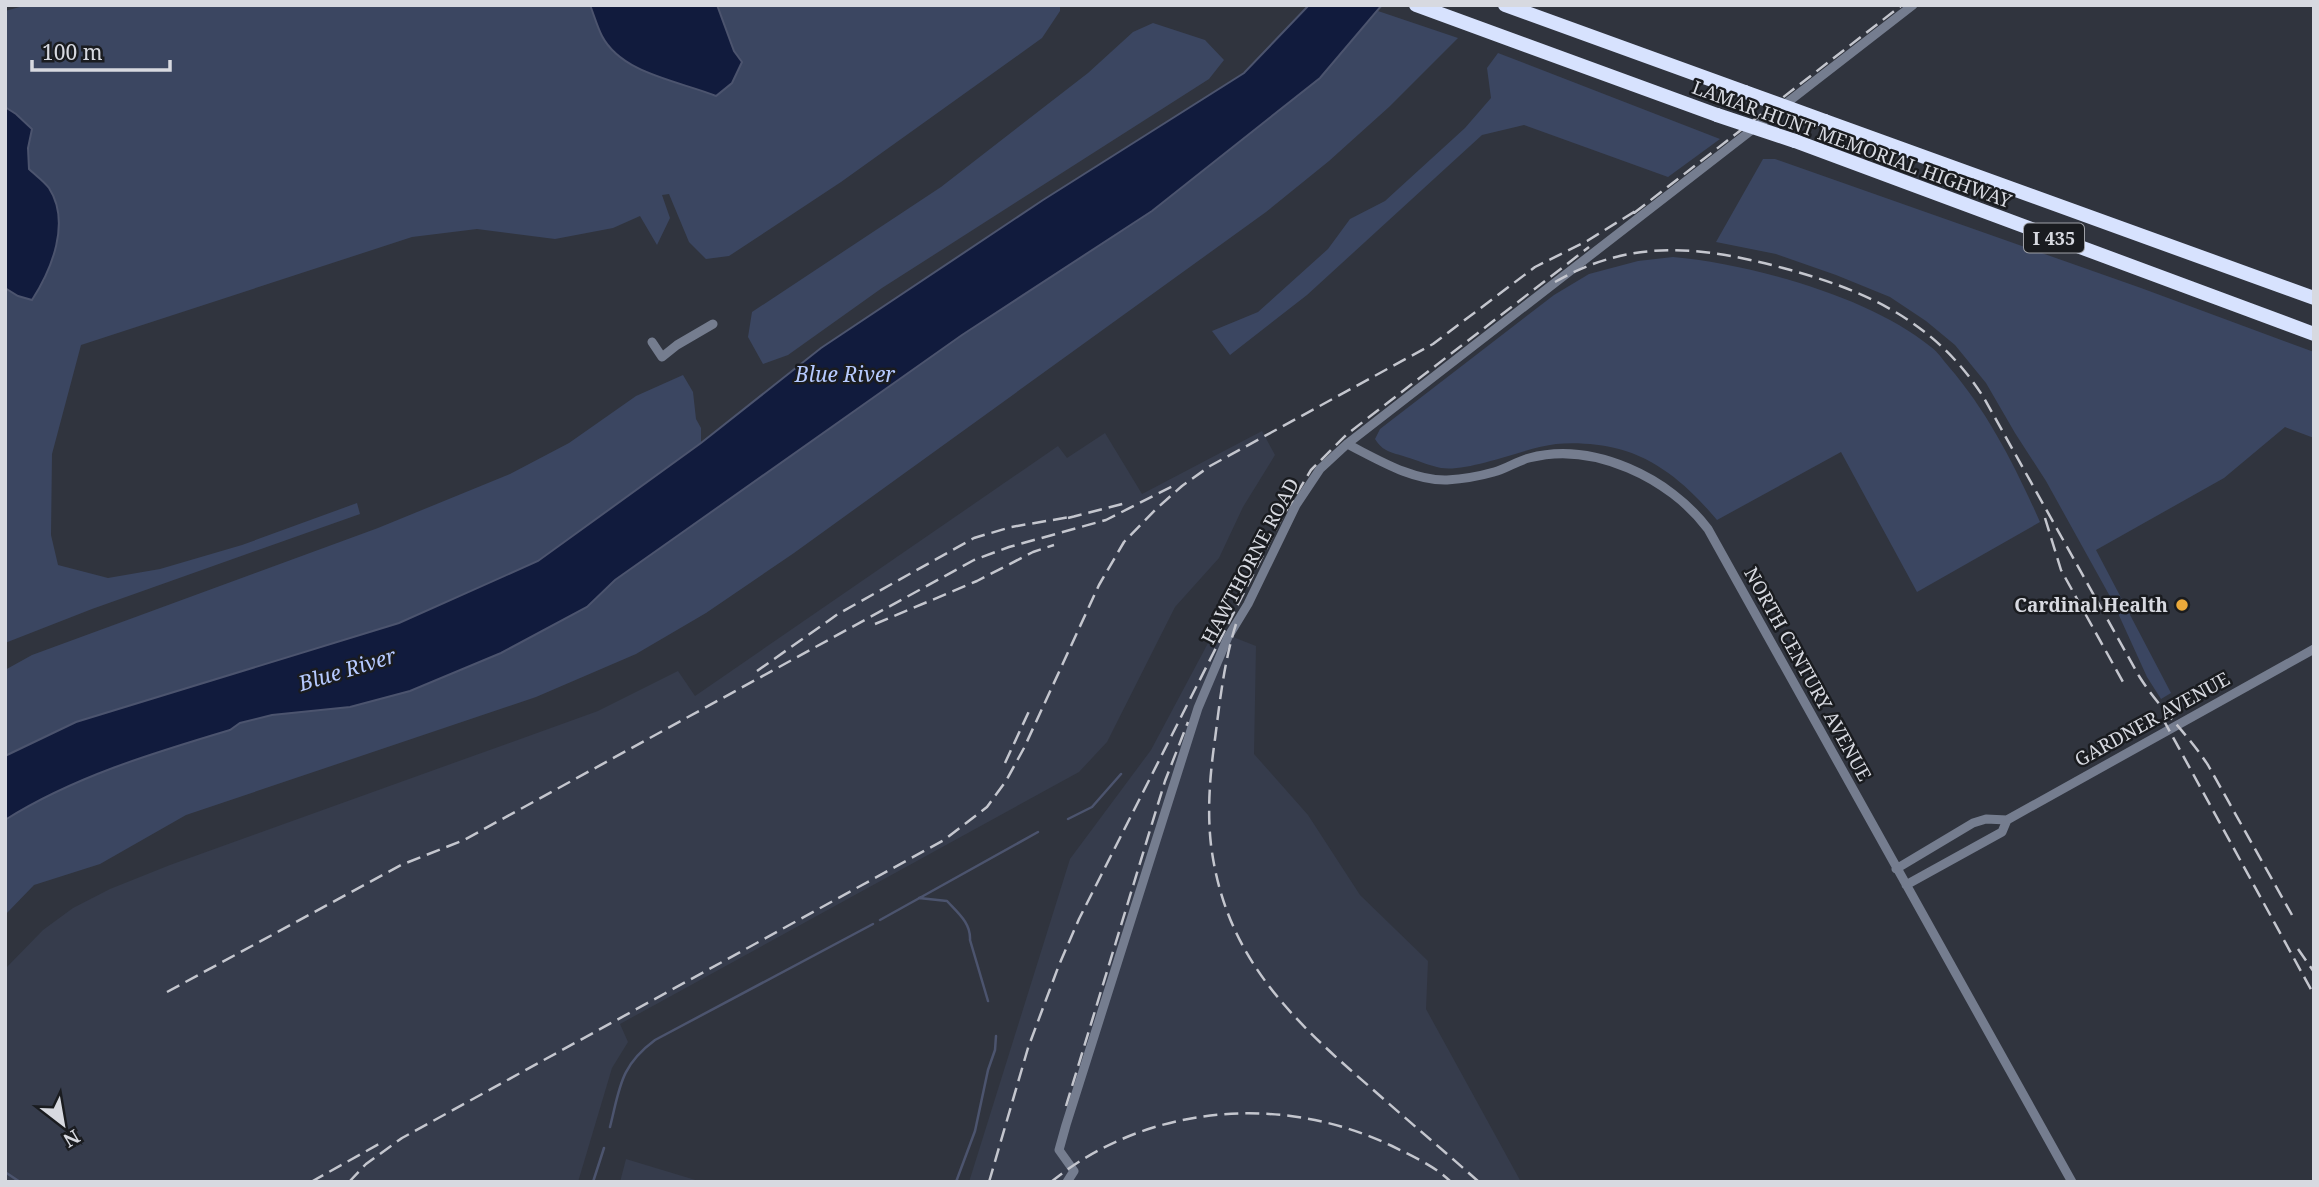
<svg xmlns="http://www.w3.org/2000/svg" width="2319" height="1187" font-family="'Noto Serif',serif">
  <rect width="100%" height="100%" fill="#30343e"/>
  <path fill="#363c4c" d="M1262,431L1275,455L1243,507L1219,558L1175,607L1107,742L1079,772L620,1024L628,1042L612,1068L578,1182H5V969L43,930L73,908L110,889L170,865L598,711L678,671L695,696L1058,446L1067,458L1105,433L1142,494Z
    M1215,630L1256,646L1254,754L1308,815L1360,895L1428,961L1426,1009L1521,1182H969L1070,859L1151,750Z
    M626,1159L702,1182H620Z"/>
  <path fill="#3b4661" d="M27,5H1060V11L1042,38L841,182L729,256L706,259L689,242L669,194L662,195L670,218L657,245L640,216L613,228L555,239L477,229L412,237L81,345L52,454L51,535L58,565L108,578L160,569L242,545L357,503L360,514L92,609L5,643V288L18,296L44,281C55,250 67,219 49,189C44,181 35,175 29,169L28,148L32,129L16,114L5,107V11Z
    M1378,11L1458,38L1389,107L1329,161L1266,212L794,553L706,613L636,654L536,697L186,815L100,864L34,885L5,915V820C73,777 153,753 230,730L240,723L272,715L350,707L410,691L501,653L587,607L615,580L962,335L1152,211L1320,78Z
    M1153,23L1205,40L1224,60L1209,79L882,288L788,355L763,364L748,337L752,312L941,187L1088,73L1133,32Z
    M1498,53L1720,139L1668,177L1524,125L1482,135L1307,295L1230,355L1212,331L1258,312L1328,249L1350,219L1385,201L1465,128L1491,98L1487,68Z
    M1763,159H1775L2141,288L2314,352V438L2285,427L2224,478L2096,550L2171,693L2161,699L2147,677L2112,600L2046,481L2015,433L1986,383L1955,345L1926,321L1890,297L1836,275L1776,254L1716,242Z
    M1673,257C1751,264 1871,297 1931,347C1938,352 1943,360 1949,367C1988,412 2016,468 2040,522L1917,592L1841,452L1717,520C1691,489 1660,460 1619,449C1600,444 1576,442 1556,444C1523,448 1471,472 1441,468C1430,466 1417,460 1406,457C1391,452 1383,452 1375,439L1380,429L1554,295L1589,274L1638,261Z
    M683,375L693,392L696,419L701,428V443L538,561L399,623L76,722L5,756V670L32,655L378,528L510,474L569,443L636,396Z"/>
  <path fill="#111b3d" stroke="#4c546e" stroke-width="2" d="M590,5H717L734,51L742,62L732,83L716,96C679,81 622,74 602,36C597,26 594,15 590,5Z
    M1309,5H1382L1320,78L1152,211L962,335L615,580L587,607L501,653L410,691L350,707L272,715L240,723L230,730C153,753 73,777 5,820V756L76,722L399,623L538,561L701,443L821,348L1043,200L1244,73Z
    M5,107L16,114L32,129L28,148L29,169C35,175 44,181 49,188C71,222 52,269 32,300L18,296L5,288Z"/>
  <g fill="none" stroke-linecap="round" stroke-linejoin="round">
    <path stroke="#4c546e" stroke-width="2.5" d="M1068,819L1092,807L1121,774
      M919,898L947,901C958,913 971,923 970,940L988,1001
      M880,920L1038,832
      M610,1127C620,1087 620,1066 655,1040L873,924
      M5,1172L20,1182
      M593,1182L604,1148
      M956,1182L975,1131L988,1070L995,1050L996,1036"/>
    <path stroke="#757d8f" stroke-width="9" d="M652,342L662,357L677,345L713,324
      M1347,444C1377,459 1412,481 1447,480C1462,479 1480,476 1494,472C1506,469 1517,461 1529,458C1593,441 1670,478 1708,529L2072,1182
      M1896,869L1973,823L1986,819L2007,820L2314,649
      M1906,885L2002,832L2007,820
      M1067,1182L1074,1171L1059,1150L1066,1125L1198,708L1228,637L1248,604L1296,505L1320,469L1347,444L1913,5"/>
    <path stroke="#d7e2fe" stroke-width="14" d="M1416,5L1717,115
      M1505,5L1745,92
      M1825,121L2314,298
      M1795,141L2314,334"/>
    <path stroke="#c4c6ce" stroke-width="2.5" stroke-dasharray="14 7" stroke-linecap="butt" d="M1634,213L1902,5
      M1555,282C1631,238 1701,246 1783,268C1866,290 1936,322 1984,398L2139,676C2159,708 2187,733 2208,765L2292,915
      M1068,518L1126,503
      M2045,518L2061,570L2123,682
      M875,624L977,581L1033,552L1054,545
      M1236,624C1224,662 1220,700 1215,739C1210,774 1207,810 1211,845C1225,956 1290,1018 1370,1087C1406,1119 1443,1150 1479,1182
      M757,671L838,614L974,538L1011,527L1076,516
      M2163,719L2314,995
      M1005,763L1030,709
      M2298,949L2314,972
      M167,992L401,865L464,840L974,560L1009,547L1106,520L1173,486
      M1066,1106L1165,781L1188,722
      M311,1182L379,1144
      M349,1182L366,1164L402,1138L944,840L987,807L1006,781L1024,748L1099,585L1124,542L1156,509L1182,486L1210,466L1433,344L1535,267L1587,241L1642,207
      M989,1182L1028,1048L1059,965L1079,919L1280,521L1311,470L1346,435L1589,247
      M1051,1182C1147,1104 1282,1093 1392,1146C1412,1156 1435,1166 1451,1182"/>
    <path stroke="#d7e2fe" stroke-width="14" d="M1745,92L1825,121
      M1717,115L1795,141"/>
  </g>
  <circle fill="#eba93a" stroke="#1a1c20" stroke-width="2.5" cx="2182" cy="605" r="7"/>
  <g text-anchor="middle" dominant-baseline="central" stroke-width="5" stroke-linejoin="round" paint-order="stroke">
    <rect fill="#1a1c20" stroke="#9ea0a6" stroke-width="2" x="2024" y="223.5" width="60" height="29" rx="5"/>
    <g font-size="18" font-weight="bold" fill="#d7d9e0">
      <text x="2054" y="238">I 435</text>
    </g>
    <g font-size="19" fill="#d7d9e0" stroke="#1a1c20">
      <text transform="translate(1852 144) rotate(20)">LAMAR HUNT MEMORIAL HIGHWAY</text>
      <text transform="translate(1250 561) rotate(-62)">HAWTHORNE ROAD</text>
      <text transform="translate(1808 674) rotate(61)">NORTH CENTURY AVENUE</text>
      <text transform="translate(2152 719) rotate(-29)">GARDNER AVENUE</text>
    </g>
    <g font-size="19" font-weight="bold" fill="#d7d9e0" stroke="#1a1c20" text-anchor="end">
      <text x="2168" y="605">Cardinal Health</text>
    </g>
    <g font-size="21" font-style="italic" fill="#b6caff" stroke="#1a1c20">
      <text x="845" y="374">Blue River</text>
      <text transform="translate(347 669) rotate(-17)">Blue River</text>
    </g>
  </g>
  <rect width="2319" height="1187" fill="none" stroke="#d7d9e0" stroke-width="14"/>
  <g transform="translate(63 1124) rotate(149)" stroke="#1a1c20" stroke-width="5" paint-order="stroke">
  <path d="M0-5L12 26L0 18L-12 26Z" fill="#d7d9e0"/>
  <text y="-10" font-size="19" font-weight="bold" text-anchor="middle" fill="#d7d9e0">N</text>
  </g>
  <path d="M32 60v10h138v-10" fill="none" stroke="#d7d9e0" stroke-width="3.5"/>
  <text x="42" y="60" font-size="21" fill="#d7d9e0" stroke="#1a1c20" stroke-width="5" paint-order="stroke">100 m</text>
</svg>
